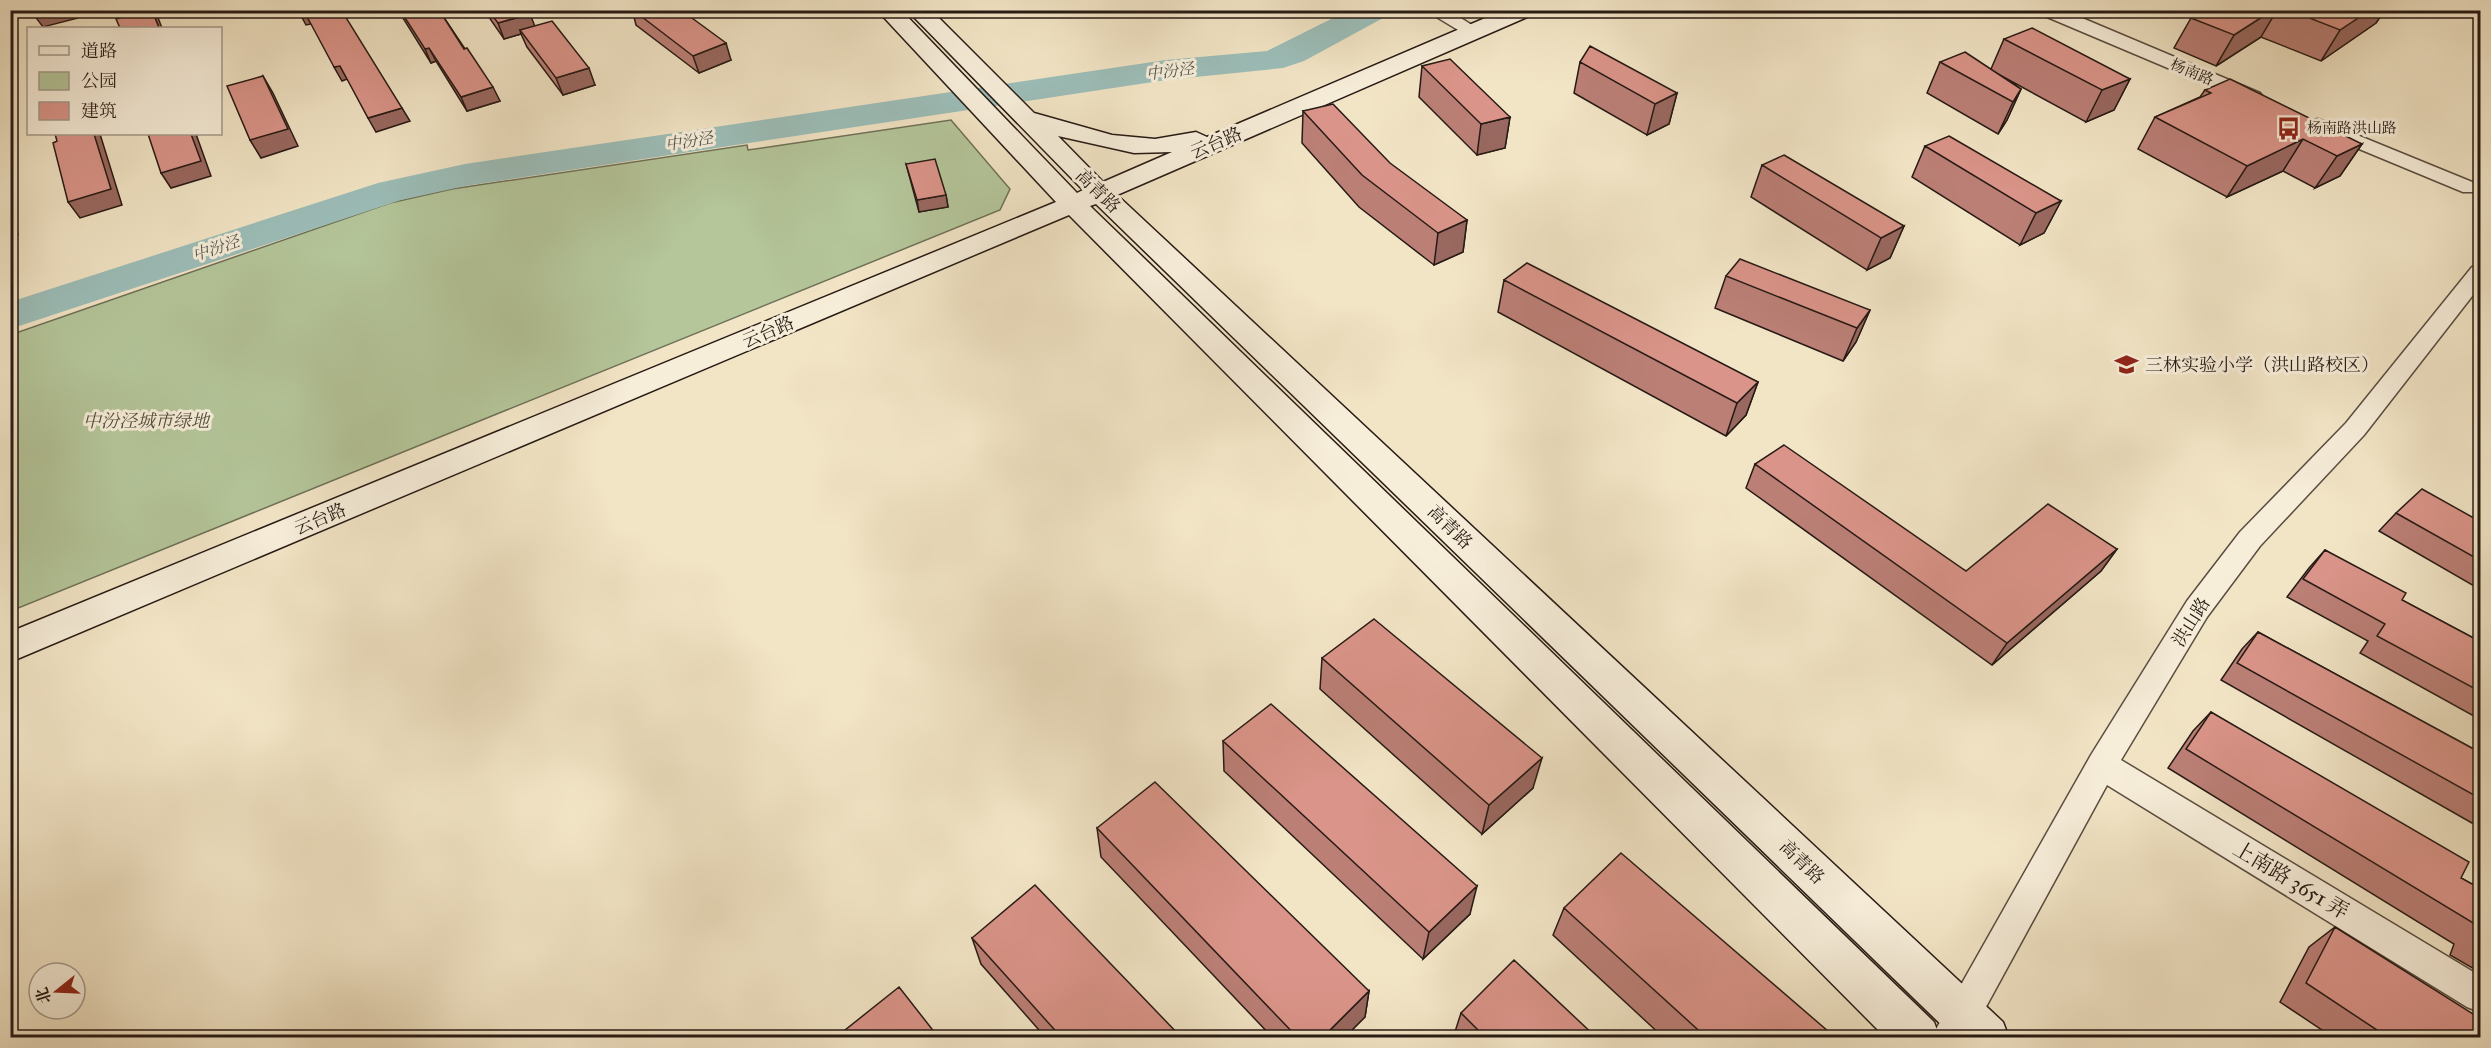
<svg xmlns="http://www.w3.org/2000/svg" width="2491" height="1048" font-family="'IM FELL Great Primer','Noto Serif SC',serif">
  <rect width="100%" height="100%" fill="#f2e5c6"/>
  <filter id="stains"><feTurbulence type="fractalNoise" baseFrequency=".00333" numOctaves="4"/><feColorMatrix values="0 0 0 0 .2 0 0 0 0 .09 0 0 0 0 .02 0 0 0 .5 -.17"/></filter>
  <radialGradient id="worn" r=".72"><stop offset=".6" stop-color="#630" stop-opacity="0"/><stop offset="1" stop-color="#630" stop-opacity=".3"/></radialGradient>
  <path fill="#b4c69a" stroke="#6e7058" stroke-width="1.5" d="M951,120L1010,189L1000,210L11,611L10,335L390,203L452,189L747,145L748,150Z"/>
  <g fill="none" stroke-linecap="round" stroke-linejoin="round">
    <path fill="#9cbeb9" fill-rule="evenodd" d="M1349,10H1390L1385,17L1304,61L1283,68L1166,80L465,186L401,200L10,329V302L378,183L465,164L1166,60L1267,51Z"/>
    <defs>
      <path id="street" d="M1425,10H1448L1483,32L1474,37L1468,36Z
        M2037,10H2063L2260,93L2263,97L2253,103L2246,101L2040,14Z
        M2318,119L2477,184L2480,188L2477,192H2463L2311,129L2308,125L2311,121Z
        M2480,265V286L2364,435L2260,546L2207,617L2121,760L2480,976V1012L2467,1007L2107,785L1969,1038H1931L2091,755L2187,601L2240,532L2346,423L2472,267Z"/>
      <path id="secondary" d="M877,10H901L1077,193L1083,190L907,10H931L1034,113L1112,135L1155,139L1196,132L1207,137L1504,10H1535L1532,15L1117,195L2003,1022L2009,1038H1955L1096,204L1090,206L1934,1022L1940,1038H1886L1069,215L10,662V632L1056,202ZM1058,136L1134,153L1172,152L1103,182Z"/>
    </defs>
    <use href="#street" stroke="#5a4d41" stroke-width="3"/>
    <use href="#secondary" stroke="#271a15" stroke-width="3"/>
    <use href="#street" fill="#f7eeda" fill-rule="evenodd"/>
    <use href="#secondary" fill="#f7eeda" fill-rule="evenodd"/>
  </g>
  <path fill="#bb7f76" stroke="#271a15" stroke-width="1.5" d="M398,10H439L500,101L467,111L436,61L431,63Z
    M484,10H527L530,14L534,26L595,85L563,95L527,47L521,34L504,39Z
    M625,10H681L731,60L699,73L636,25L634,17Z
    M1144,10H1164L1151,15Z
    M2203,10H2385L2376,23L2321,61L2261,37L2216,66L2174,48L2191,18Z
    M2004,39L2130,79L2114,110L2086,122L1998,74L2021,89L2007,120L1998,134L1927,93L1940,62L1991,69Z
    M1580,62L1677,93L1669,124L1647,135L1574,93Z
    M1422,66L1510,117L1505,148L1477,155L1419,97Z
    M2205,90L2362,144L2340,176L2315,188L2283,171L2227,197L2138,149L2155,117L2200,97Z
    M1303,111L1467,220L1463,252L1434,265L1359,207L1302,143Z
    M1925,146L2061,201L2044,233L2020,245L1912,177Z
    M906,164L946,195L948,207L919,212Z
    M1762,165L1904,226L1890,258L1867,270L1751,197Z
    M1726,276L1870,310L1856,342L1843,361L1715,308Z
    M1504,280L1758,382L1746,415L1726,436L1498,312Z
    M1755,464L1966,571L2117,549L2101,571L1992,665L1746,488Z
    M2396,513L2481,522V590L2379,531Z
    M2325,550L2402,600L2481,642V720L2360,653L2368,641L2287,597L2309,568Z
    M2258,632L2481,753V817L2472,823L2221,680L2242,649Z
    M1322,658L1533,788L1482,834L1320,689Z
    M2211,712L2461,878L2481,889V973L2450,955L2454,944L2168,768L2193,731Z
    M1223,741L1470,914L1423,959L1224,771Z
    M1097,828L1369,991L1365,1017L1344,1038H1273L1101,857Z
    M1564,908L1836,1038H1664L1553,935Z
    M2335,927L2481,1038H2334L2280,1002L2309,947Z
    M972,938L1182,1038H1046L981,964Z
    M1461,1013L1597,1038H1453Z"/>
  <path fill="#996860" stroke="#271a15" stroke-width="1.5" d="M33,10H76L78,18L43,27L31,11Z
    M152,10H155L162,28H159Z
    M1151,10H1164L1151,15Z
    M2273,10H2277L2261,37L2216,66L2234,35Z
    M2370,10H2385L2376,23L2321,61L2340,30Z
    M304,11L311,24L306,25L299,12Z
    M530,14L536,29L520,30L521,34L504,39L498,23Z
    M726,43L731,60L699,73L693,56Z
    M429,48L436,61L431,63L425,49Z
    M340,66L347,79L342,81L334,67Z
    M589,68L595,85L563,95L556,78Z
    M263,76L273,93L298,146L261,158L250,140Z
    M2130,79L2114,110L2086,122L2102,90Z
    M493,87L500,101L467,111L461,97Z
    M2021,89L2007,120L1998,134L2013,102Z
    M1677,93L1669,124L1647,135L1655,104Z
    M402,108L410,121L376,132L368,118Z
    M1510,117L1505,148L1477,155L1481,124Z
    M94,134H100L122,205L80,218L68,202Z
    M191,134H196L211,176L171,188L161,173Z
    M2303,139L2283,171L2227,197L2247,166Z
    M2362,144L2340,176L2315,188L2337,156Z
    M946,195L948,207L919,212L917,200Z
    M10,200L18,235L10,237Z
    M2061,201L2044,233L2020,245L2036,213Z
    M1467,220L1463,252L1434,265L1438,233Z
    M1904,226L1890,258L1867,270L1881,238Z
    M1870,310L1856,342L1843,361L1857,328Z
    M1758,382L1746,415L1726,436L1737,403Z
    M2117,549L2101,571L1992,665L2007,643Z
    M1542,758L1533,788L1482,834L1489,805Z
    M1477,886L1470,914L1423,959L1429,932Z
    M1369,991L1365,1017L1344,1038H1322Z"/>
  <path fill="#da9489" stroke="#271a15" stroke-width="1.5" d="M124,10H152L159,28H120L116,19L126,16Z
    M298,10H336L338,12L342,11L402,108L368,118L340,66L334,67L304,11L299,12Z
    M400,10H439L464,49L467,48L493,87L461,97L429,48L425,49Z
    M488,10H527L530,14L498,23Z
    M633,10H681L726,43L693,56Z
    M2203,10H2273L2234,35L2191,18Z
    M2289,10H2370L2340,30Z
    M552,21L589,68L556,78L520,30Z
    M2032,28L2130,79L2102,90L2004,39Z
    M1590,46L1677,93L1655,104L1580,62Z
    M1965,52L2021,89L2013,102L1940,62Z
    M1450,59L1510,117L1481,124L1422,66Z
    M263,76L288,129L250,140L227,86Z
    M2230,79L2362,144L2337,156L2303,139L2247,166L2155,117L2211,93L2205,90Z
    M1333,104L1390,163L1467,220L1438,233L1362,175L1303,111Z
    M55,134H94L111,189L68,202L53,143L57,141Z
    M148,134H191L201,161L161,173Z
    M1949,136L2061,201L2036,213L1925,146Z
    M1784,155L1904,226L1881,238L1762,165Z
    M935,159L946,195L917,200L906,164Z
    M1740,259L1870,310L1857,328L1726,276Z
    M1527,263L1758,382L1737,403L1504,280Z
    M1784,445L1966,571L2048,504L2117,549L2007,643L1755,464Z
    M2422,489L2481,522V561L2396,513Z
    M2325,550L2406,593L2402,600L2481,642V692L2377,636L2385,624L2303,579Z
    M1374,619L1542,758L1489,805L1322,658Z
    M2258,632L2481,753V799L2237,663Z
    M1271,704L1477,886L1429,932L1223,741Z
    M2211,712L2469,862L2461,878L2481,889V940L2476,937L2480,927L2186,749Z
    M1155,782L1369,991L1322,1038H1298L1097,828Z
    M1621,853L1836,1038H1707L1564,908Z
    M1035,885L1182,1038H1062L972,938Z
    M2335,927L2481,1019V1038H2389L2306,983Z
    M1514,960L1597,1038H1486L1461,1013Z
    M899,987L939,1038H835Z"/>
  <defs>
    <symbol id="bus-bare" viewBox="-9 -9 18 18"><path d="M-5-6H5V4H4V6H2V4H-2V6H-4V4H-5ZM-3.5-4V0h7V-4ZM-3.5 1.2v1.5H-2V1.2ZM2 1.2v1.5H3.5V1.2Z" fill="#8f2418" stroke="#f7eeda" stroke-width="2.5" paint-order="stroke"/></symbol>
    <symbol id="school-bare" viewBox="-9 -9 18 18"><path d="M0-5L7-2L0 1L-7-2ZM-4 1L0 2.5L4 1V4Q0 6-4 4Z" fill="#8f2418" stroke="#f7eeda" stroke-width="2.5" paint-order="stroke"/></symbol>
  </defs>
  <g fill-rule="evenodd">
    <use href="#bus-bare" x="2272" y="112" width="33" height="33"/>
    <use href="#school-bare" x="2110" y="348" width="33" height="33"/>
  </g>
  <g text-anchor="middle" dominant-baseline="central" stroke-width="6" stroke-linejoin="round" paint-order="stroke">
    <g font-size="15" fill="#271a15" stroke="#f7eeda">
      <text transform="translate(2192 72) rotate(23)">杨南路</text>
    </g>
    <g font-size="15" fill="#271a15" stroke="#f7eeda" text-anchor="start">
      <text x="2307" y="128">杨南路洪山路</text>
    </g>
    <g font-size="16" font-style="italic" fill="#50534e" stroke="#f7eeda">
      <text transform="translate(1170 71) rotate(-7)">中汾泾</text>
      <text transform="translate(689 141) rotate(-9)">中汾泾</text>
      <text transform="translate(216 248) rotate(-18)">中汾泾</text>
    </g>
    <g font-size="18" fill="#271a15" stroke="#f7eeda">
      <text transform="translate(1216 143) rotate(-23)">云台路</text>
      <text transform="translate(1098 191) rotate(44)">高青路</text>
      <text transform="translate(768 332) rotate(-23)">云台路</text>
      <text transform="translate(320 519) rotate(-23)">云台路</text>
      <text transform="translate(1450 527) rotate(44)">高青路</text>
      <text transform="translate(2191 622) rotate(-58)">洪山路</text>
      <text transform="translate(1802 862) rotate(44)">高青路</text>
    </g>
    <g font-size="18" fill="#271a15" stroke="#f7eeda" text-anchor="start">
      <text x="2145" y="365">三林实验小学（洪山路校区）</text>
    </g>
    <g font-size="18" font-style="italic" fill="#514e3d" stroke="#f7eeda">
      <text x="146" y="421">中汾泾城市绿地</text>
    </g>
    <g font-size="21" fill="#271a15" stroke="#f7eeda">
      <text transform="translate(2291 880) rotate(31)">上南路 3651 弄</text>
    </g>
  </g>
  <rect width="2491" height="1048" fill="none" stroke="#f2e5c6" stroke-width="36"/>
  <rect x="12" y="12" width="2467" height="1024" fill="none" stroke="#271a15" stroke-width="3"/>
  <rect x="18" y="18" width="2455" height="1012" fill="none" stroke="#271a15" stroke-width="1.5"/>
  <rect x="27" y="27" width="195" height="108" fill="#f7eeda" stroke="#a4998b" stroke-width="1.5"/>
  <rect x="39" y="46" width="30" height="9" fill="#f7eeda" stroke="#a4998b" stroke-width="1.5"/>
  <text x="81" y="57" font-size="18" fill="#271a15">道路</text>
  <rect x="39" y="72" width="30" height="18" fill="#b4c69a" stroke="#a4998b" stroke-width="1.5"/>
  <text x="81" y="87" font-size="18" fill="#271a15">公园</text>
  <rect x="39" y="102" width="30" height="18" fill="#da9489" stroke="#a4998b" stroke-width="1.5"/>
  <text x="81" y="117" font-size="18" fill="#271a15">建筑</text>
  <g transform="translate(57 991) rotate(252)"><circle r="28" fill="#f7eeda" stroke="#a4998b" stroke-width="1.5"/>
  <path d="M0-4.5L10 22L0 15L-10 22Z" fill="#8f2418"/>
  <text y="-9" font-size="16" font-weight="bold" text-anchor="middle" fill="#271a15">北</text>
  </g>
  <rect width="100%" height="100%" filter="url(#stains)"/>
  <rect width="100%" height="100%" fill="url(#worn)"/>
</svg>
